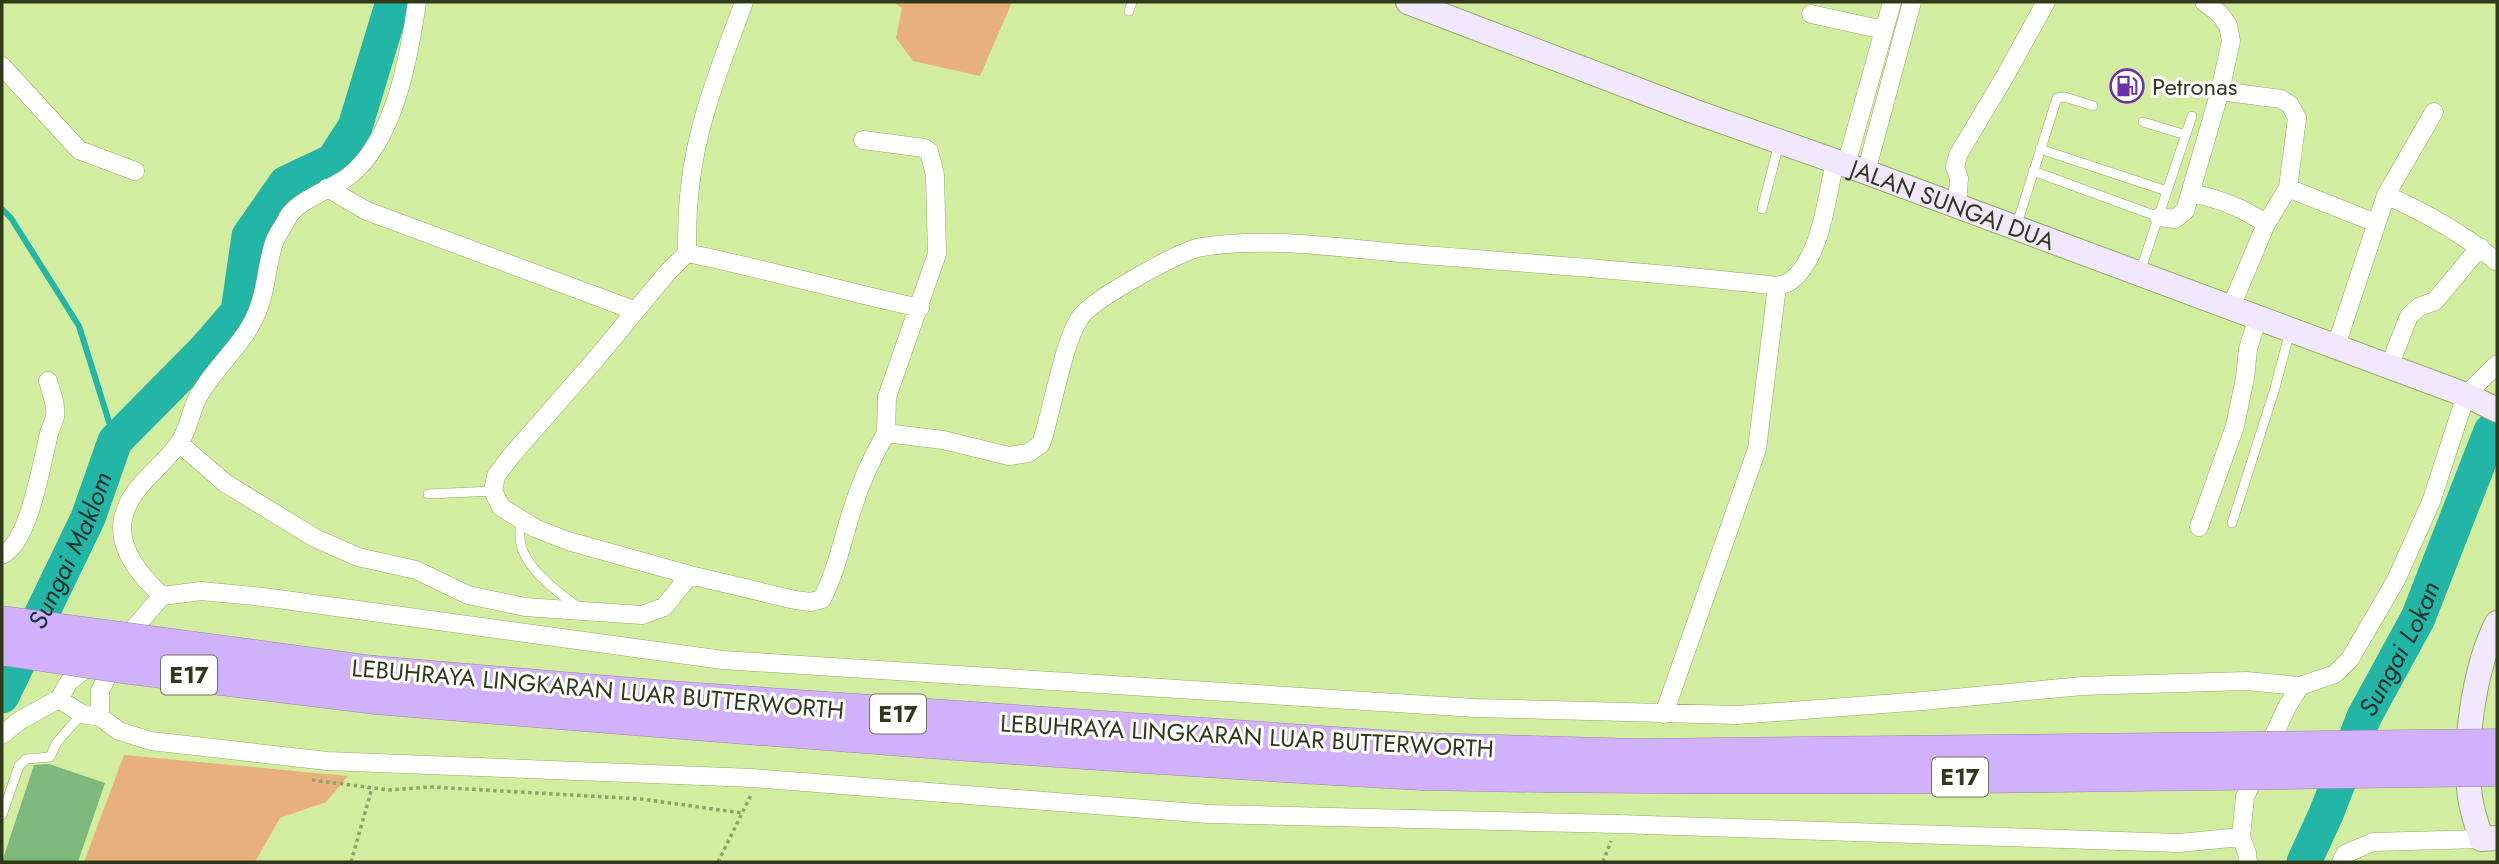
<svg xmlns="http://www.w3.org/2000/svg" width="2499" height="864" font-family="Jost,sans-serif">
  <rect width="100%" height="100%" fill="#d2eda0"/>
  <path fill="#e7b07d" d="M893,2H1012L980,76L913,61L896,38L902,8Z
    M124,755L348,776L326,802L280,818L255,862H84Z"/>
  <g fill="none" stroke-linecap="round" stroke-linejoin="round">
    <path stroke="#23b6a6" stroke-width="6" d="M2,209L11,218L79,326L115,441"/>
    <g stroke="#23b6a6" stroke-width="35">
      <path id="s1" d="M2,696L88,518L115,441L205,350L238,312L249,236L286,183L333,161L355,127L393,2"/>
      <path id="s2" d="M2304,862L2326,814L2364,717L2418,618L2491,431"/>
    </g>
  </g>
  <path fill="#7eb87c" d="M49,764L105,783L78,862H2L34,765Z"/>
  <g fill="none" stroke-linecap="round" stroke-linejoin="round">
    <defs>
      <path id="service" d="M1129,11L1132,2
        M2143,122L2186,135
        M2040,149L2167,191
        M2033,171L2159,217
        M1762,209L1779,144
        M2016,227L2057,98L2065,97L2093,106
        M2140,272L2192,116
        M428,494L493,491
        M522,520C521,526 519,532 520,538C521,565 557,592 578,607
        M2232,523L2275,388L2290,331
        M2,815L19,766L26,759L50,757L57,742L82,714"/>
      <path id="minor" d="M744,2C722,62 696,124 690,188C687,209 687,231 687,253L667,273L595,360L511,456L496,476L493,491L501,507L535,528L568,541L690,575L795,600L811,602L822,599C837,570 843,537 853,507C861,481 873,456 886,433L943,440L1009,456L1028,453L1041,444C1052,413 1064,335 1083,314C1098,297 1181,250 1202,247C1272,236 1344,249 1413,254C1534,264 1656,272 1777,286C1782,284 1788,284 1792,280C1821,257 1827,196 1835,161
        M1811,14L1884,30
        M2,66L79,150L135,171
        M2220,91L2281,99L2290,105L2297,118L2288,188L2266,224L2231,307
        M863,140L924,148L929,151L935,175L937,254L887,397L886,433
        M1846,165L1892,2
        M1866,172L1912,2
        M327,188L367,211L636,311
        M2288,188L2376,223
        M2191,193C2219,199 2242,207 2266,224
        M2386,195C2426,213 2463,233 2497,262
        M1957,205L1959,178L1955,167L1958,155L2004,78L2046,2
        M2159,217L2175,219L2185,211L2220,91L2231,41L2228,25L2219,13L2204,2
        M687,253C765,269 842,291 920,308
        M2336,346L2386,195L2434,112
        M2389,367L2409,316L2419,307L2435,301L2480,247
        M179,443L225,483L315,538L358,557L416,570L468,595L525,607L642,615L664,607L690,575
        M2199,527L2235,426L2245,378L2248,349L2258,317
        M2,555C29,543 41,466 48,438C49,431 53,424 55,417C57,405 51,392 48,381
        M162,596C142,577 117,550 123,519C129,487 162,468 179,443C189,429 190,413 197,399C214,366 247,343 259,307C267,286 267,261 275,240C279,232 284,225 288,217C299,199 333,189 349,176C395,140 409,57 417,2
        M59,699L82,714L100,717L119,731L151,741L327,761L752,778L1209,814L1618,824L2179,843L2241,837
        M1664,714L1757,449L1777,286
        M100,717V691L108,675L115,650L162,596L201,591L263,597L723,660L1475,708L1737,715L1923,701L2082,686L2246,681L2300,686
        M2,735L19,721L59,699L69,682L93,662
        M2248,862L2247,853L2241,837L2245,797L2287,707L2300,686L2335,674L2350,659L2396,580L2431,502L2466,395L2497,364
        M2341,862L2345,854L2373,842L2481,839"/>
      <g id="secondary">
        <path id="s3" d="M1408,2L1693,111L1866,172L2466,395L2497,410"/>
        <path d="M2497,623C2474,667 2463,748 2470,797C2472,812 2477,825 2481,839L2497,838"/>
      </g>
      <path id="motorway" d="M374,672L668,697L1423,749
        M376,698C724,727 1073,755 1422,774"/>
    </defs>
    <use href="#service" stroke="#93ac61" stroke-width="10"/>
    <use href="#minor" stroke="#93ac61" stroke-width="19"/>
    <use href="#secondary" stroke="#93ac61" stroke-width="26"/>
    <use href="#motorway" stroke="#9987ad" stroke-width="33"/>
    <path stroke="#8fa369" stroke-width="3.5" stroke-dasharray="3.5 3.5" stroke-linecap="butt" d="M312,780L389,790L432,787L641,799L742,813
      M351,862L372,788
      M718,862L751,795
      M1603,862L1611,841"/>
    <use href="#service" stroke="#fff" stroke-width="9"/>
    <use href="#minor" stroke="#fff" stroke-width="18"/>
    <use href="#secondary" stroke="#f1e7fe" stroke-width="24"/>
    <use href="#motorway" stroke="#d1b0fc" stroke-width="32"/>
    <defs>
      <path id="motorway-bridge" d="M2,622L374,672
        M2,649L122,667L376,698
        M1423,749L1638,755L2497,745
        M1422,774C1781,782 2139,775 2497,770"/>
    </defs>
    <use href="#motorway-bridge" stroke="#9987ad" stroke-width="33" stroke-linecap="butt"/>
    <use href="#motorway-bridge" stroke="#d1b0fc" stroke-width="32"/>
  </g>
  <defs>
    <symbol id="fuel-ring" viewBox="-11 -11 22 22"><circle r="9.5" fill="#fff" stroke="#6d30a6" stroke-width="1.5"/><path d="M-5.5-6h7V0h2V4h1.3V-2.5L3-4.5l.8-.8L6-3V5H2.5V1h-1V6h-7ZM-4.2-4.7v3.2H.2V-4.7Z" fill="#6d30a6"/></symbol>
  </defs>
  <g fill-rule="evenodd">
    <use href="#fuel-ring" x="2108" y="67" width="38" height="38"/>
  </g>
  <g text-anchor="middle" dominant-baseline="central" stroke-width="6" stroke-linejoin="round" paint-order="stroke">
    <g fill="#fff" stroke="#6e755f" stroke-width="2">
      <rect x="161" y="655.5" width="56" height="39" rx="5"/>
      <rect x="870" y="694.5" width="56" height="39" rx="5"/>
      <rect x="1932" y="757.5" width="56" height="39" rx="5"/>
    </g>
    <g font-size="23" font-weight="bold" fill="#303a1b">
      <text x="189" y="675">E17</text>
      <text x="898" y="714">E17</text>
      <text x="1960" y="777">E17</text>
    </g>
    <g font-size="24" fill="#303a1b" stroke="#fff" text-anchor="start">
      <text x="2152" y="86">Petronas</text>
    </g>
    <g font-size="24" fill="#303a1b" stroke="#fff">
      <text stroke="none"><textPath href="#s3" startOffset="581">JALAN SUNGAI DUA</textPath></text>
      <text transform="translate(598 689) rotate(5)">LEBUHRAYA LINGKARAN LUAR BUTTERWORTH</text>
      <text transform="translate(1247 736) rotate(3)">LEBUHRAYA LINGKARAN LUAR BUTTERWORTH</text>
    </g>
    <g font-size="26" font-style="italic" fill="#14302d" stroke="#fff">
      <text stroke="none"><textPath href="#s1" startOffset="161">Sungai Maklom</textPath></text>
      <text stroke="none"><textPath href="#s2" startOffset="234">Sungai Lokan</textPath></text>
    </g>
  </g>
  <rect width="2499" height="864" fill="none" stroke="#303a1b" stroke-width="7"/>
</svg>
